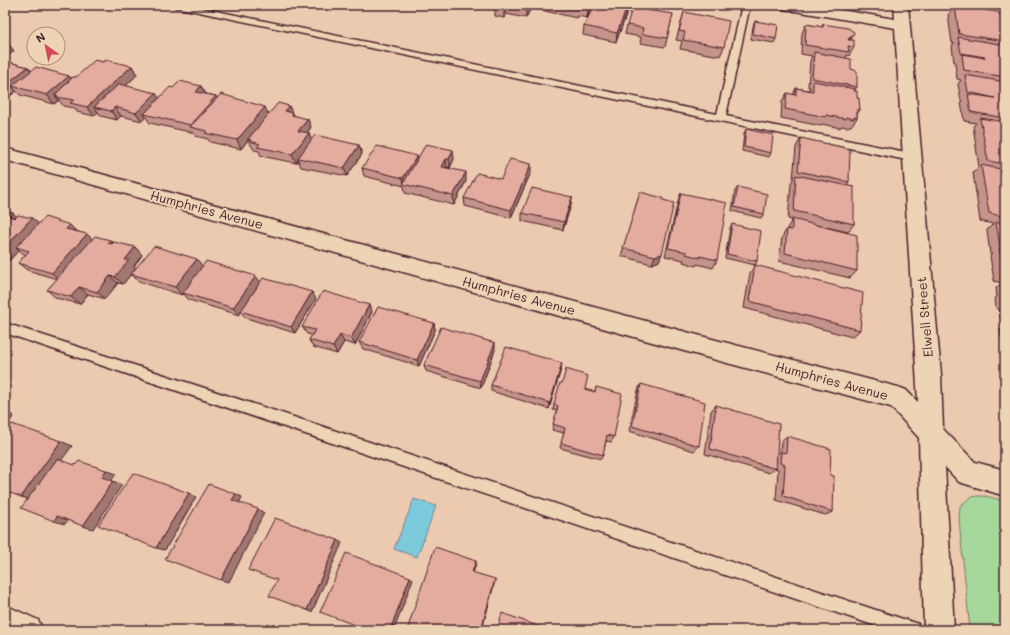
<svg xmlns="http://www.w3.org/2000/svg" width="1010" height="635" font-family="Mali,sans-serif">
  <rect width="100%" height="100%" fill="#eccab0"/>
  <filter id="ink" filterUnits="userSpaceOnUse"><feTurbulence type="fractalNoise" baseFrequency=".025" numOctaves="2"/><feDisplacementMap in="SourceGraphic" scale="8" xChannelSelector="R" yChannelSelector="G"/><feConvolveMatrix kernelMatrix="1 2 1 2 8 2 1 2 1" color-interpolation-filters="sRGB"/></filter>
  <g filter="url(#ink)">
    <path fill="#a5d89a" stroke="#787c62" d="M977,496H985L1005,501V630H970L959,520L960,506L971,497Z"/>
    <path fill="#7ecadd" stroke="#698696" d="M414,499L436,506L417,557L394,549Z"/>
    <g fill="none" stroke-linecap="round" stroke-linejoin="round">
      <defs>
        <path id="service" d="M171,5H187L717,114L742,5H750L726,116L911,153L916,157L911,161L175,7Z
          M5,323L312,423L912,622L918,624L920,630H888L5,333Z"/>
        <path id="minor" d="M776,5H810L895,19L894,5H908L941,375L943,429L975,462L1005,470V496L959,482L945,467L954,630H924L919,438L891,407L716,360L5,160V148L716,340L898,387L906,390L918,402L895,28L783,9L778,8Z
          M995,5H1005V10L997,8Z
          M5,605L38,620L43,630H5Z"/>
      </defs>
      <use href="#service" stroke="#4a1f2b" stroke-width="3"/>
      <use href="#minor" stroke="#4a1f2b" stroke-width="3"/>
      <use href="#service" fill="#edd4b5" fill-rule="evenodd"/>
      <use href="#minor" fill="#edd4b5" fill-rule="evenodd"/>
    </g>
    <path fill="#c49389" stroke="#4a1f2b" d="M475,5H532L526,18L506,14L504,18L495,16V9Z
      M540,5H593L587,18L578,16L577,18L540,10Z
      M628,5L627,13L616,42L583,35L584,26Z
      M955,6L999,14L1005,18V342L1002,341L1000,330L1002,328L999,309L996,308L995,298L997,297L996,288L1002,283L994,281L990,256L992,254H990L987,230L993,224L980,221L973,173L979,167L973,126L976,123L964,121L961,102L962,101H961L958,84L961,80L957,79L955,63L956,62H954L952,46L954,43H952L948,15Z
      M684,12L724,47L720,56L680,49L682,41L676,40Z
      M673,14L665,47L640,43L641,37L625,34L627,25Z
      M755,21L776,39L774,43L751,39L753,26Z
      M806,24L822,27L823,24L851,40L854,47L849,56L847,55L846,58L857,87L854,91L857,98L860,110L857,114V118L851,126H849L848,127L841,126L840,128L822,124L821,126L781,118L782,102L787,93L793,95L796,88L809,90L810,87H808L810,61L812,56L801,54L802,33Z
      M5,61L28,67L31,71L69,76L71,78L76,77L103,62L132,66L137,75L126,86L159,98L173,88L201,86L206,94L216,96L217,98L268,114L289,106L292,113L294,115L311,127L307,133L311,140L359,145L362,154L347,176L301,167L298,160L296,163L261,156L259,151L254,150L253,148L252,147L248,140L241,149L210,142L208,139L195,136L194,133L150,123L146,117L142,121L121,116L117,120L101,116L98,112L94,116L77,112L74,108L63,106L59,100L54,104L20,95L16,91L12,95L5,93Z
      M746,129L771,153L769,157L742,151L744,134Z
      M801,138L849,182L846,186L854,224L848,232L822,226L857,271L850,278L779,261L782,237L792,220L788,219L791,184L793,179L796,147Z
      M426,144L454,159L450,168L447,167V168L466,181L454,205L405,193L404,186L364,176L362,168L418,159Z
      M531,172L511,218L465,206L464,198L501,179Z
      M738,187L764,214L761,218L732,211L735,191Z
      M640,192L663,200L659,261L652,264L621,256Z
      M681,193L717,260L713,268L697,264L696,266L683,262L684,260L665,256L678,201Z
      M572,197L571,205L563,230L522,221V213Z
      M16,216L38,224L77,231L92,239L110,240L113,243L135,247L142,255L134,266L136,268L203,266L316,299L295,333L246,318L241,312L239,315L189,300L183,293L182,295L138,281L131,274L123,284L118,283L105,299L88,294L80,304L56,298L47,290L57,279L27,270L18,263L25,255L19,250L5,265Z
      M732,224L757,261L755,265L725,258L730,228Z
      M755,265L860,330L852,337L744,308L750,273Z
      M369,305L372,312L355,345L344,342L337,354L313,347L309,340L312,335L307,334L302,327Z
      M434,323L435,330L419,366L363,349L359,342Z
      M495,350L481,388L426,371L424,365Z
      M562,363L561,369L549,409L491,391V385Z
      M641,384L699,446L694,451L629,431L638,390Z
      M596,387L614,437L611,442L606,441L603,455L601,459L560,448L564,433L552,430L557,411L553,410L554,404L585,389L595,392Z
      M716,405L777,454L780,452L781,441L787,436L830,475L833,512L825,515L776,500L778,469L776,468L769,473L705,454L711,411Z
      M592,627L601,630H589V628Z"/>
    <path fill="#a0786f" stroke="#4a1f2b" d="M506,5V14L504,18V9Z
      M528,5H532L526,18V9Z
      M590,5H593L587,18L588,9Z
      M628,5L627,13L616,42L617,33Z
      M853,36L848,45L849,38Z
      M7,42L14,51L5,58V43Z
      M132,66L137,75L102,109L94,107L98,112L94,116L87,107Z
      M28,67L35,76L12,86L16,91L12,95L5,86V85Z
      M69,76L76,85L58,96L55,95L59,100L54,104L47,95Z
      M201,86L206,95L196,92Z
      M156,93L161,102L144,114L146,117L142,121L136,113Z
      M216,96L221,105L192,128L190,125Z
      M289,106L293,114V113L297,122L285,111Z
      M115,107L121,116L117,120L111,111Z
      M265,107L269,116L248,139V140L241,149L237,140Z
      M308,119L311,127L302,140L298,131Z
      M309,133L312,142L298,158V160L296,163L292,154Z
      M359,145L362,154L347,176L344,168Z
      M453,150L454,159L450,168L449,159Z
      M417,156L418,164L404,184L403,178Z
      M446,159L447,167L443,175L442,167Z
      M531,164V172L511,218V210Z
      M466,172V181L454,205L453,196Z
      M572,197L571,205L563,230L564,222Z
      M13,213L22,221L9,216Z
      M32,218L41,226L16,247L19,250L5,265V247Z
      M70,225L78,233L66,229Z
      M87,234L95,242L60,281L52,273Z
      M110,240L118,248L108,243Z
      M135,247L142,255L134,266L136,268L123,284L115,277L125,260Z
      M662,254L659,261L652,264L655,256Z
      M197,259L203,267L182,295L175,287Z
      M110,276L118,283L105,299L97,292Z
      M256,276L261,283L239,315L233,308Z
      M79,287L88,294L80,304L71,297Z
      M312,292L316,299L295,333L291,327Z
      M369,305L372,312L355,345L351,338Z
      M434,323L435,330L419,366L417,360Z
      M340,335L344,342L337,354L333,347Z
      M495,343V350L481,388L480,381Z
      M562,363L561,369L549,409L550,403Z
      M5,412L14,416L5,427Z
      M61,441L72,446L32,500L21,497Z
      M106,470L116,474L111,481L102,477Z
      M113,481L122,485L93,529L83,526Z
      M189,493L196,497L165,550L156,548Z
      M236,494L242,497L239,504L232,500Z
      M258,509L264,513L229,582L221,580Z
      M57,516L68,520L65,524L54,521Z
      M338,540L342,543L312,612L307,610Z
      M476,561V563L473,574L472,572Z
      M410,577L413,579L394,630H390Z
      M495,579V581L482,630H481Z"/>
    <path fill="#e4ab9f" stroke="#4a1f2b" d="M496,5H528L526,9L506,5L504,9L495,7Z
      M559,5H590L588,9L579,7L578,9Z
      M594,5H628L617,33L584,26Z
      M955,6L998,12L999,14L1004,15L1005,18V41L959,34Z
      M632,8L673,14L667,38L642,34L643,28L627,25Z
      M684,12L729,21L724,47L683,40L685,32L679,31Z
      M755,21L778,25L776,39L753,34Z
      M806,24L823,27V24L848,28L854,32L853,36L849,38L848,40H854V47L848,46L849,52L805,45Z
      M958,37L1005,45V77L964,70L962,54L985,58V57L961,53Z
      M814,52L851,59V69L857,71V87L812,78Z
      M95,60L103,62L106,60L132,66L87,107L70,103L74,100L56,97L58,96L55,95L73,77H76Z
      M5,61L28,67L5,85Z
      M36,67L69,76L47,95L12,86Z
      M965,75L1005,82V118L971,112L968,94L995,98L968,92Z
      M180,81L201,86L196,92L216,96L190,125L144,114L170,87L173,88Z
      M813,81L855,89L854,91H857V98H859L860,110H857V118L854,117V119L846,117V119L826,115V117L785,109L787,93L796,95V88L813,91Z
      M119,84L156,93L136,113L115,107L111,111L94,107Z
      M221,94L265,107L237,140L205,133L207,131L190,127Z
      M278,103L289,106L285,111L293,113L292,115L308,119L298,131L309,133L292,154L257,147L260,144L250,141L251,140L248,139Z
      M980,118L1005,122V164L988,161Z
      M746,129L773,135L771,153L744,147Z
      M315,135L359,145L344,168L298,158Z
      M801,138L850,149L849,182L798,171Z
      M426,144L453,150L449,159H446L442,167L466,172L453,196L403,184Z
      M377,146L417,156L403,178L362,168Z
      M510,159L531,164L511,210L464,198L477,173L501,179Z
      M981,165L1005,170V217L989,213Z
      M796,175L854,187V224L794,211Z
      M738,187L767,194L764,214L734,207Z
      M532,188L572,197L564,222L522,213Z
      M640,192L663,198V200L674,203L662,254L655,256L623,248Z
      M681,193L727,203L717,260L700,256V258L686,254L687,252L668,248Z
      M5,211L13,213L9,216L15,218L18,215L32,218L5,247Z
      M45,217L70,225L66,229L87,234L52,273L18,263L29,251L16,247Z
      M792,219L857,235V271L785,253L787,229L792,230Z
      M996,222L1005,224V248L1000,246Z
      M732,224L761,231L757,261L727,254Z
      M95,236L110,240L108,243L112,244L114,242L135,247L125,260H129L115,277L110,276L97,292L79,287L71,297L47,290Z
      M154,246L197,259L175,287L131,274Z
      M999,248L1005,250V274L1004,273Z
      M206,261L256,276L233,308L183,293Z
      M755,265L863,293L860,330L749,301Z
      M263,278L312,292L291,327L241,311Z
      M323,291L369,305L351,338L340,335L333,347L309,340L315,330L302,327Z
      M378,307L434,323L417,360L359,342Z
      M441,327L495,343L480,381L424,365Z
      M506,347L562,363L550,403L491,385Z
      M566,369L588,376L585,389L595,392L596,387L622,394L614,437L607,435L603,455L561,443L565,428L553,424L558,406L554,404L560,383H562Z
      M641,384L705,402L699,446L632,426Z
      M716,405L779,424L776,469L710,449Z
      M12,424L61,441L21,497L5,491V433Z
      M787,436L831,449L830,475L834,476L833,512L783,496L785,465L780,463L781,452L786,453Z
      M57,459L75,465L79,461L106,470L102,477L113,481L83,526L57,516L54,521L21,508Z
      M133,473L189,493L156,548L98,525Z
      M209,484L236,494L232,500L258,509L221,580L165,559Z
      M275,518L338,540L307,610L269,596L277,580L248,570Z
      M435,547L476,561L472,572L495,579L481,630H407Z
      M346,553L410,577L390,630H368L320,612Z
      M502,613L549,630H497Z
      M592,627L601,630H591Z"/>
  </g>
  <g text-anchor="middle" dominant-baseline="central" stroke-width="4" stroke-linejoin="round" paint-order="stroke">
    <g font-size="13" fill="#4a1f2b" stroke="#edd4b5">
      <text transform="translate(207 209) rotate(15)">Humphries Avenue</text>
      <text transform="translate(519 295) rotate(15)">Humphries Avenue</text>
      <text transform="translate(924 317) rotate(-95)">Elwell Street</text>
      <text transform="translate(832 380) rotate(15)">Humphries Avenue</text>
    </g>
  </g>
  <rect width="1010" height="635" fill="none" stroke="#edd4b5" stroke-width="20"/>
  <rect x="10" y="10" width="990" height="615" fill="none" stroke="#4a1f2b" stroke-width="1.5" filter="url(#ink)"/>
  <g transform="translate(46 46) rotate(327)"><circle r="19" fill="#edd4b5" stroke="#ac8c7e"/>
  <path d="M0-3L7 15L0 10L-7 15Z" fill="#d1495b"/>
  <text y="-6" font-size="11" font-weight="bold" text-anchor="middle" fill="#4a1f2b">N</text>
  </g>
</svg>
